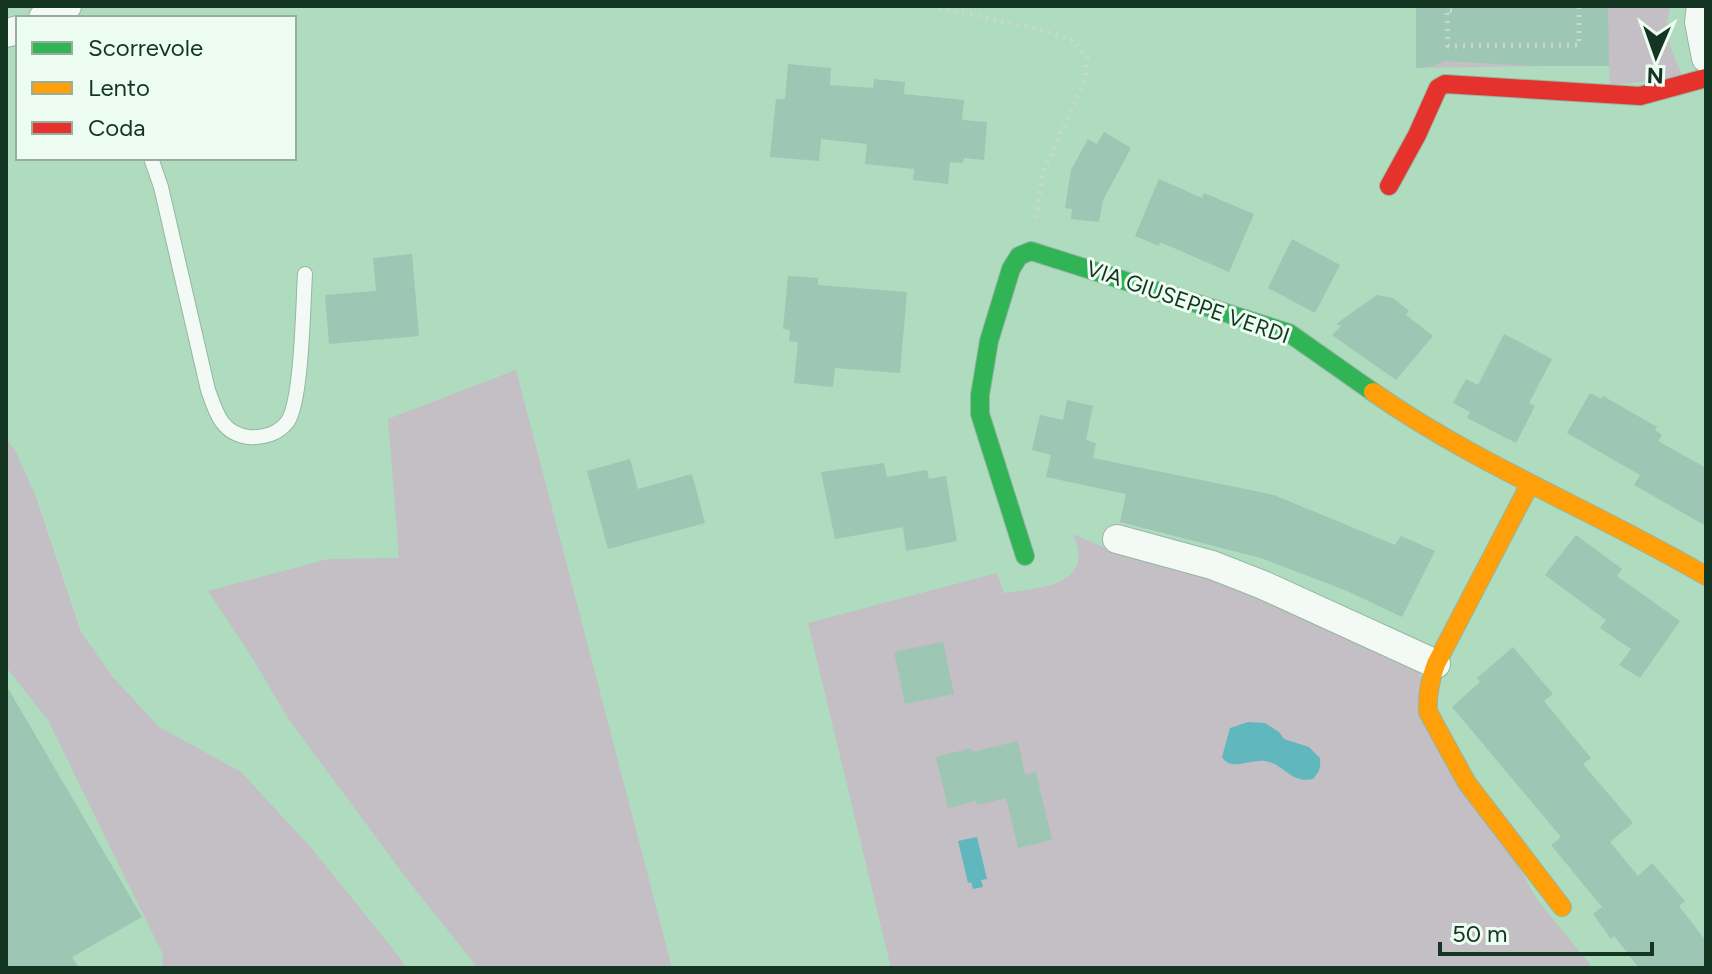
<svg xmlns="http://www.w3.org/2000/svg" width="1712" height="974" font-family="Figtree,sans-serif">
  <rect width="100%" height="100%" fill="#afdbbf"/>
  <path fill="#c3bfc5" d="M1416,6H1671C1662,31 1672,54 1683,76L1610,86L1609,65L1416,68Z
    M516,370L672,968H478L410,883L289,720L248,651L208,591L328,559L399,558L388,419Z
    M6,438L16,452L36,497L81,632L112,676L159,727L241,772L313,850L401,959L406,968H162L163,955L48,720L6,667Z
    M1073,534L1110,550L1232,584L1415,665L1535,897L1593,968H891L808,623L997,573L1004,593C1039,588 1097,586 1073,534Z"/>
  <path fill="#61b7be" d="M1248,722L1265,723L1279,732L1284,739L1309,747L1320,758C1321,768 1319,772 1313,779C1291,784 1284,764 1265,761C1249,759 1231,772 1222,757L1230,728Z
    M977,837L987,879L981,880L983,887L973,889L971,882L968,883L958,841Z"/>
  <path fill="#9dc6b4" d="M1608,6L1609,66H1533L1446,61L1428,67L1416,68V7Z
    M788,64L831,68L830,85L873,88L874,79L905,82L904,94L964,100L962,120L987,122L984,160L964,158L963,163L950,162L948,184L913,180L914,169L865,164L867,144L821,139L819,161L770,157L776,99H785Z
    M1104,132L1131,148L1103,200L1099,222L1071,219L1072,209L1065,208L1071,170L1088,139L1097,144Z
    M1159,179L1202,198L1204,193L1254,214L1229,272L1160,242L1159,246L1135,236Z
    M1292,239L1340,265L1315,313L1268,288Z
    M412,254L419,336L329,344L325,295L376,291L373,258Z
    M788,276L818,278V285L907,292L900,373L835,368L833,387L794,383L798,342L789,341L790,330L783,329Z
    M1377,295L1393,298L1409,311L1406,315L1433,336L1396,380L1332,335L1341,326L1336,324Z
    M1504,334L1552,359L1529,403L1535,406L1516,443L1467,418L1470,412L1453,403L1466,379L1478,385Z
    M1590,393L1601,399L1603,396L1657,427L1655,430L1662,435L1658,441L1706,468V526L1634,485L1640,475L1567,433Z
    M1067,400L1093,406L1086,440L1096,443L1093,458L1274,495L1395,545L1401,536L1435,551L1402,617L1347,591L1261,558L1120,522L1126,494L1046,477L1051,455L1032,450L1040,415L1063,420Z
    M630,459L638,489L692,474L705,523L608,549L587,471Z
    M884,463L887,477L927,470L929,479L946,476L957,541L906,551L903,527L835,539L821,472Z
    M1576,535L1622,569L1617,576L1680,621L1640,678L1619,665L1631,649L1600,628L1606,620L1545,575Z
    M943,642L954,694L905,704L894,652Z
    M1513,647L1553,694L1544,701L1591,758L1583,764L1633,823L1610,842L1638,876L1652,863L1685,901L1679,906L1706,941V968H1639L1614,936L1611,939L1593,914L1602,907L1551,845L1561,837L1452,707L1480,682L1477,678Z
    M6,685L142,917L72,957L79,968H6Z
    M1018,741L1025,775L1036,772L1052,840L1018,848L1006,798L977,805L976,801L948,808L936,757L971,748L972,752Z"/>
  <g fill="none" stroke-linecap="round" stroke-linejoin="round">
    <defs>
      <path id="lane" d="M151,158L161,187L208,390C216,413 222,434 249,437C263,438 279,434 288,421C302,399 303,305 305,274"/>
      <path id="street" d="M1701,6L1699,22L1706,58
        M43,18L67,6
        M6,33L18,30
        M1117,539L1212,565L1263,585L1436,664"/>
      <path id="fast" d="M1025,556L980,414V395L989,341L1011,269L1019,256L1031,251L1289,333L1373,392"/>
      <path id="slow" d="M1373,392C1477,465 1597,512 1706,576
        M1530,484L1436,664C1430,680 1427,695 1428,712L1467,783L1562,907"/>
      <path id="jam" d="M1389,186L1417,135L1438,88L1445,84L1640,96L1706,78"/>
    </defs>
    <use href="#lane" stroke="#95b7a1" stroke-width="16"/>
    <use href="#street" stroke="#95b7a1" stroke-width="30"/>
    <use href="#fast" stroke="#95b7a1" stroke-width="20"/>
    <use href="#slow" stroke="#95b7a1" stroke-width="20"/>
    <use href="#jam" stroke="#95b7a1" stroke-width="20"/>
    <path stroke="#c9d8cf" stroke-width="5" stroke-dasharray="2 6" stroke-linecap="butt" d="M931,6L1042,30L1074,41L1087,58L1086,77L1042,175L1036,219
      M1455,6V11L1447,10L1448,46L1579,45V6"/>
    <use href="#lane" stroke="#f3faf5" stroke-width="14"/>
    <use href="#street" stroke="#f3faf5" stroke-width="28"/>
    <use href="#fast" stroke="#30b455" stroke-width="18"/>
    <use href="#slow" stroke="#ff9f0a" stroke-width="18"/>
    <use href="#jam" stroke="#e5322d" stroke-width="18"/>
  </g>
  <g text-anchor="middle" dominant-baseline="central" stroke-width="6" stroke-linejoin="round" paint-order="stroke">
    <g font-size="22" fill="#143522" stroke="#eefdf2">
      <text transform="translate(1188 302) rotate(19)">VIA GIUSEPPE VERDI</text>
    </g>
  </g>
  <rect width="1712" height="974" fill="none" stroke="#143522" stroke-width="16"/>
  <rect x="16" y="16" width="280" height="144" fill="#eefdf2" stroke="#97ad9f" stroke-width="2"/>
  <rect x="32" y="42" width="40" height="12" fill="#30b455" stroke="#97ad9f" stroke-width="2"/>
  <text x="88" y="56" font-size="24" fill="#143522">Scorrevole</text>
  <rect x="32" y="82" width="40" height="12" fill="#ff9f0a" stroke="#97ad9f" stroke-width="2"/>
  <text x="88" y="96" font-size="24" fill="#143522">Lento</text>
  <rect x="32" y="122" width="40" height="12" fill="#e5322d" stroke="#97ad9f" stroke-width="2"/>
  <text x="88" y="136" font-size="24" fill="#143522">Coda</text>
  <g transform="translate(1656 56) rotate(182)" stroke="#eefdf2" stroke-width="6" paint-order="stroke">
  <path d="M0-6L14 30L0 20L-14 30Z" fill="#143522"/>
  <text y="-12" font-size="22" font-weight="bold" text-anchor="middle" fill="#143522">N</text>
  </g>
  <path d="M1440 942v12h212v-12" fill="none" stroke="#143522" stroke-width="4"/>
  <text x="1452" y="942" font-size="24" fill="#143522" stroke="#eefdf2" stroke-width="6" paint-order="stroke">50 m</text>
</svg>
